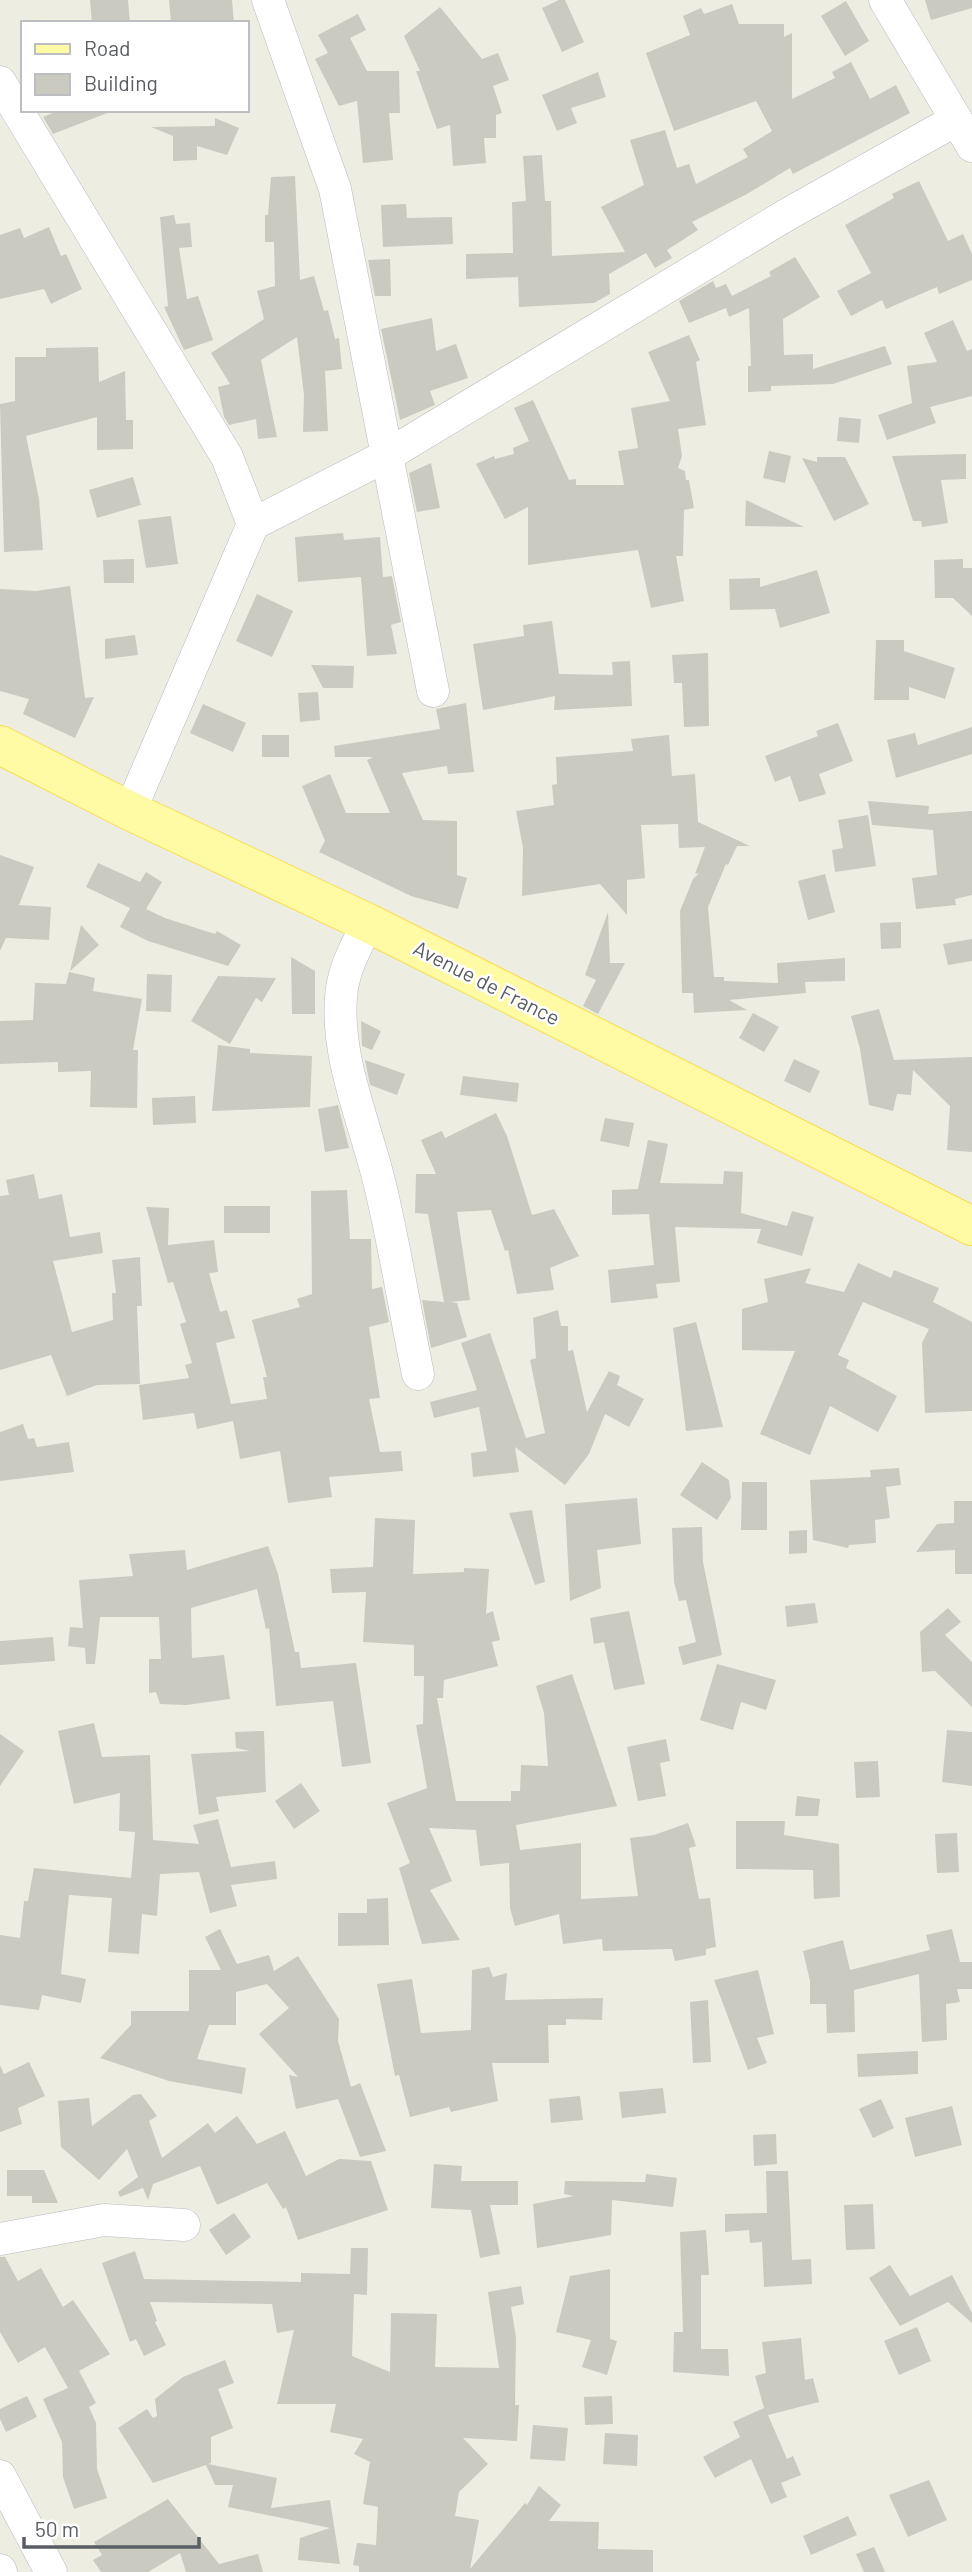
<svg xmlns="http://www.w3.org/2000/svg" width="972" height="2572" font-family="Barlow,sans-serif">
  <rect width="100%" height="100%" fill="#eeede2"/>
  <path fill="#cbcac1" d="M90,0H128L130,23H92Z
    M169,0H232L234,23H171Z
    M559,0H565L584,42L562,52L542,8Z
    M925,0H972V8L931,20Z
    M846,1L869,41L845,56L821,16Z
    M732,4L739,24H784V37L792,33V99L835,78L832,72L851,62L870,99L896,85L910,113L793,174L790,168L747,194L692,222L698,230L667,250L672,258L655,268L646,253L609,274L610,294L594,303L519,307L518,277L466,279V254L513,253L512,202L526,201L523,156L542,155L545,201H551L552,256L625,252L601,207L644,185L630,140L665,130L677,168L689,164L696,184L748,157L743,149L772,131L756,101L674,131L646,53L690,35L683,16L701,8L704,14Z
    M440,7L482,59L498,53L509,80L493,86L502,113L496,115V138H484L486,163L453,166L450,125L437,129L416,71H420L404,36Z
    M358,14L366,30L350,38L367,71H399L400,113H389L393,160L363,163L357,101L339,106L315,59L328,53L318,35Z
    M598,72L606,97L571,108L577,123L557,131L542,95Z
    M60,110H110V112L53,134L43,117Z
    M215,118L239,128L227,155L197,146V160L173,161V136L151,127L215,126Z
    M295,176L300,280L314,276L324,311L328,310L335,339L339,338L342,369L325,371L328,431L303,432L304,395L297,337L261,360L277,437L258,439L256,419L229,425L224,417L218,387L230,384L211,353L264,319L257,291L275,286L274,242H265V215H268L271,177Z
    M919,181L948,241L963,234L972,254V280L939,294L937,287L886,309L882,300L851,316L837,291L871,273L845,225L894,198L892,194Z
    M406,204L407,218L452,217L453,244L383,247L381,205Z
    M174,215L176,224L190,223L192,247L179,248L187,299L198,296L213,340L184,350L164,307L168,306L160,217Z
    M49,227L61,256L66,254L82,289L51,304L44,289L0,299V235L20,228L24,238Z
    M795,257L820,297L783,319L784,355L813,354V369L885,346L892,364L833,384L771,386V391L748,392V366H751L749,308L729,317L726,308L689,323L679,301L713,281L716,288L726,284L732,296L771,276L769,272Z
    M390,259L391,296H375L368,260Z
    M432,318L436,351L456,344L468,378L430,391L435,405L400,420L381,329Z
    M953,320L967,351L972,349V396L930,407L936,423L887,440L878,415L912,403L907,366L937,362L924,333Z
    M689,335L700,360L696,362L706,425L678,429L682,456L678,468L685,471L686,480H689L694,508L684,510L683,556H676L684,601L651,608L638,550L528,565V507L505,519L476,464L494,456L495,459L514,454L513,448L529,441L514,408L533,400L569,480L576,479V485H624L618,451L638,448L631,408L670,401L648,352Z
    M98,347L99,382L125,371L126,420H133V449L97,450V417L26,436L39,499L43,550L4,552L0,404L15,401V357H46V348Z
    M839,417L861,419L859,443L837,441Z
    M769,451L791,456L785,483L763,478Z
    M966,454V479L941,480L948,523L922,527L921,521H913L892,456Z
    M817,457H845L869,504L834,521L802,458L817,462Z
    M431,463L440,508L417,512L409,473Z
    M133,477L141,505L97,518L89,490Z
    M746,500L804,527L745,526Z
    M171,516L178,564L146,568L138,520Z
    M343,533L344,540L380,537L383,577L392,576L401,622L391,625L397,654L367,656L361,577L298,582L295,537Z
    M134,559V583H104L103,560Z
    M963,559V568H972V616L953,598H935L934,560Z
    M817,570L830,613L780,628L775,609L730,610L729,579L760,578V587Z
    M70,586L85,698L94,697L75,738L23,714L29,699L0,691V589L36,591Z
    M257,594L293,611L272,657L236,641Z
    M552,621L559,674L613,675L612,662L630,661L632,706L554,710L555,696L483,710L473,644L524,636L523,625Z
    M135,635L138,655L105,659V639Z
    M876,640H904V651L955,668L945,699L909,687V700H874Z
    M708,653L709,726L684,727L682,683H674L672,655Z
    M311,665L354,666L353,688H323Z
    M318,692L320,720L300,722L298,693Z
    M466,703L474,772L448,774L447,766L402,773L423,820L457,821V875L467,878L458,909L411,896L319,852L325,841L302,786L330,774L346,813H390L367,760L373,757H335L334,746L440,729L436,709Z
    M203,704L246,723L233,752L190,733Z
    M838,723L853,761L819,774L826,794L799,802L790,776L775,782L765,756L818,736L816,731Z
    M972,727V754L896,778L887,740L915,733L918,745Z
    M262,735H289V757H262Z
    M669,735L672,776L695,774L698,822L750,846H737L728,865L726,864L708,907L714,977H724V981L778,983L777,963L845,958V981L805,982L806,993L729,1000L747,1010L694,1013L693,993H682L680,911L693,879L699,873L695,874L705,847L679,848L678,824L641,825L645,878L627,880V915L600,884L522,896L523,848L516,811L554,805L552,785L557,784L556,757L633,751L631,739Z
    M868,801L929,806L928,814L972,811V895L955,899L956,905L916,909L912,878L937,875L933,830L872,825Z
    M868,815L876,866L835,872L832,850L843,848L838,820Z
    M0,855L34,867L19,905L51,907L49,940L6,938L0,951Z
    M98,863L140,882L146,872L162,882L146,909L165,918L215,934L217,931L241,945L228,966L148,941L120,927L130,908L86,887Z
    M825,874L835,912L808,920L798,881Z
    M608,912L610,963H625L598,1014L583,1006L596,980L585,975Z
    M901,922V948L881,949L880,923Z
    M81,925L99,945L70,971Z
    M972,939V961L948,965L943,944Z
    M291,957L315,971V1014H292Z
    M69,972L95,978L93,991L142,999L133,1050H138L137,1108L90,1107L91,1071L58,1072V1062L0,1064V1021L33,1020L35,983L66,984Z
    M147,974L172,975L171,1012L146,1011Z
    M218,976L276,978L262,1002L256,998L230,1044L191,1021Z
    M879,1009L894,1060L972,1057V1152L947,1150L950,1106L913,1070L911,1095L897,1094L893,1111L869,1105L860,1049L851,1016Z
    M753,1013L779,1027L764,1052L739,1038Z
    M361,1021L381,1031L372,1050L362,1046Z
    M218,1045L250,1049V1053L312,1056L310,1107L212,1111Z
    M794,1059L820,1071L810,1093L784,1081Z
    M365,1060L405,1074L397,1095L370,1085Z
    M463,1076L519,1083L517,1102L460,1095Z
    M195,1096L196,1123L153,1125L152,1098Z
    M338,1105L349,1148L325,1152L318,1109Z
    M496,1113L507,1136L532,1215L554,1209L579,1256L550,1268L554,1290L517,1294L508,1250L505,1251L491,1210L457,1212L470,1300L451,1302L457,1303L467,1337L431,1348L422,1300L444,1302L428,1214L415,1213L416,1174H436L421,1140L442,1131L445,1138Z
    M605,1118L634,1123L629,1147L600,1141Z
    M648,1140L668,1144L660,1183L723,1184L724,1171L743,1172L741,1213L787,1226L792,1211L814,1217L802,1256L757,1243L761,1229L675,1227L680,1282L656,1284L658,1298L611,1303L608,1270L654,1265L649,1214L612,1215V1190L638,1189Z
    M34,1174L39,1199L62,1194L70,1237L100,1232L103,1253L53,1261L72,1332L113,1320L112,1293H116L112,1260L140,1257L142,1306H137L140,1384L97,1385L67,1396L51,1355L0,1370V1196L9,1195L6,1180Z
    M347,1190L350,1239H371L372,1289L382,1287L389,1322L369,1327L380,1398L369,1399L380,1452L401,1451L403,1471L329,1477L332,1497L288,1503L280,1451L240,1459L233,1421L197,1429L194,1413L143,1420L139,1385L189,1378L185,1365L192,1363L180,1324L186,1322L173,1282L168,1283L146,1207L169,1208L168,1245L214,1240L218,1272L209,1273L220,1312L227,1310L235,1338L216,1343L231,1404L267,1399L263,1377H267L252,1320L300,1307L297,1299L312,1294L311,1191Z
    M224,1206H270V1233H224Z
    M858,1263L891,1278L894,1270L939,1288L933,1302L972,1322V1411L925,1413L922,1343L929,1329L863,1302L838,1355L849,1360L846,1368L897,1396L878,1432L830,1406L810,1455L760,1434L795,1351L742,1350V1309L768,1302L764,1279L811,1268L805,1283L844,1292Z
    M558,1310L561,1326H568V1351L573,1350L587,1412L609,1371L620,1376L617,1385L644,1399L629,1427L605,1414L589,1454L565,1485L515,1447L519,1472L473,1477L471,1453L487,1451L479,1407L434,1418L430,1402L477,1390L461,1343L490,1333L526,1438L545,1433L530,1360L536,1358L533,1318Z
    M696,1322L723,1427L686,1431L673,1328Z
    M23,1424L28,1439L34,1438L37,1447L69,1442L74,1472L0,1481V1432Z
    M702,1462L729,1480L731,1498L717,1520L680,1495Z
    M899,1468L901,1485L886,1487L890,1518L875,1520L876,1543L849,1545L848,1548L813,1540L810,1480L871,1477L870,1470Z
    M742,1482H767V1530H741Z
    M637,1498L641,1544L597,1550L601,1588L570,1601L565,1504Z
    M954,1501H972V1574H955V1550L916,1552L937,1524L954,1523Z
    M532,1510L545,1582L535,1585L509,1513Z
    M375,1518L415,1520L413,1574L464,1572V1568L489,1569L486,1614L493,1611L500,1640L492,1642L498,1666L444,1680L443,1698H437L456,1801H511V1791H520L521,1765L548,1766L544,1713L536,1686L572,1674L617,1806L516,1825L520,1850L581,1843V1899L638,1896L630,1838L654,1835L688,1823L696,1846L689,1848L699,1899L710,1898L716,1947L706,1949V1955L675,1961L672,1949L603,1951L602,1939L563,1944L559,1914L515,1926L510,1908L509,1863L480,1866L476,1830L429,1828L452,1881L430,1890L460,1940L422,1944L399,1868L410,1863L387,1803L427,1788L416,1725L423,1724L424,1676H414V1645L363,1642L366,1592L332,1593L330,1569L373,1567Z
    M702,1527L703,1562L722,1655L683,1665L678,1647L696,1642L686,1600L679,1601L674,1582L672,1528Z
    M807,1530V1553L789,1554V1531Z
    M268,1546L278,1574L295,1652H299L301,1668L356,1663L371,1763L342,1767L333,1701L276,1706L269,1628L266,1629L257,1589L191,1608L192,1658L224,1655L230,1699L186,1705L160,1704L156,1692L149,1693V1659H161L159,1617H100L95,1664H86L85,1648L68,1646L70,1627L83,1628L79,1580L133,1576L129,1554L185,1550L187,1570Z
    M815,1603L818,1623L787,1627L785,1606Z
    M948,1608L961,1622L945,1635L972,1662V1707L935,1671L922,1672L920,1632Z
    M629,1611L645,1684L614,1690L604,1642L594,1644L590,1618Z
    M53,1637L55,1661L0,1665V1641Z
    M717,1664L776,1680L766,1710L741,1702L733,1730L700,1720Z
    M94,1723L102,1757L150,1755L153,1840L199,1844L193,1825L218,1819L231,1867L275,1861L277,1879L231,1885L237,1906L210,1913L199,1872L160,1874L157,1916L142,1914L139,1954L108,1952L112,1898L69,1895L61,1974L86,1979L81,2003L42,1995L39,2010L0,2005V1935L20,1938L24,1901H28L34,1868L131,1878L135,1832L119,1831L120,1793L74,1804L58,1731Z
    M947,1730L972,1732V1786L942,1782Z
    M264,1731L266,1792L216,1797L219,1811L199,1815L191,1754L250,1751L236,1748L235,1732Z
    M0,1734L24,1751L0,1786Z
    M666,1739L670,1761L660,1763L666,1796L638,1801L627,1747Z
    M878,1761L880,1797L856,1798L854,1762Z
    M301,1783L320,1811L294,1829L275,1801Z
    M797,1796L820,1799L818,1816H795Z
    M736,1821H785L784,1835L839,1844L840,1897L814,1899L813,1870L736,1869Z
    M957,1833L959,1872L937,1873L935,1834Z
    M388,1898L389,1945L338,1946V1913H367V1899Z
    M220,1929L237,1964L269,1955L274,1971L298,1956L339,2019L338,2041L351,2087L360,2083L386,2151L360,2157L338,2099L296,2109L289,2075L298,2077L259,2034L289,2008L267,1984L236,1992V2025H209L197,2059L246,2068L242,2094L169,2081L100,2058L131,2025V2011H189V1970H221L205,1937Z
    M952,1929L960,1962H972V1989H957L960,2002L946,2004L947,2040L922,2042L919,1974L854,1990L855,2032L827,2033L826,2004H810V1981L803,1951L843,1940L850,1970L930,1950L926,1935Z
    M489,1967L493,1977L507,1973L505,2000L603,1998L602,2020L566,2019V2025H548L549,2063H492L498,2101L451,2112L449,2107L410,2117L399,2075L395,2076L377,1984L412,1979L421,2033L471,2030L472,1970Z
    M758,1970L774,2034L757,2038L767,2063L748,2070L714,1980Z
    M708,2000L711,2062L693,2063L690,2002Z
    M918,2051V2074L858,2077L857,2054Z
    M29,2062L45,2096L18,2108L22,2124L0,2132V2065L4,2074Z
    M663,2088L666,2113L622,2118L619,2092Z
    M141,2094L157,2116L149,2121L162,2158L208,2123L215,2133L237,2116L257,2144L285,2131L306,2176L339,2159L371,2161L388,2210L298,2240L286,2207L283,2209L267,2183L217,2205L200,2166L153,2184L148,2200L143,2188L120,2197L118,2192L138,2177L127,2149L99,2180L61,2147L58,2101L89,2098L92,2126L133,2095Z
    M580,2096L583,2120L551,2123L549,2099Z
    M881,2099L894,2128L873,2138L859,2109Z
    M952,2106L962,2145L915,2157L905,2118Z
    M776,2134L777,2164L754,2166L753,2135Z
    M434,2164L462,2166L461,2181H518V2205H490L500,2254L480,2258L471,2210L431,2208Z
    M7,2170H44L58,2203H32V2196H7Z
    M766,2171H788L792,2260L811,2259L812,2284L764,2287L762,2242L750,2243L749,2230L725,2232V2214L767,2213Z
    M646,2174L677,2178L673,2207L612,2200L611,2235L537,2248L533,2204L574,2196L564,2194L565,2181L645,2182Z
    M873,2204L875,2249L846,2250L844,2205Z
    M234,2213L251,2237L226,2255L209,2230Z
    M706,2230L709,2275H701V2349H728L729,2376L673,2372L674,2332H683L680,2232Z
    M351,2248H368L367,2295L354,2294L352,2356L390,2372L391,2313L437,2314L435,2367L499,2368L488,2292L521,2286L524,2304L511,2307L516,2337L515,2405H519L517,2441L463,2438L488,2464L459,2492L455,2516L479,2520L470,2569L525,2503L527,2505L539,2486L561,2505L549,2521L599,2522L598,2549L653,2550V2572H359V2566L353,2565L357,2543L376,2545L378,2507L363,2504L370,2462L354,2454L363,2439L330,2432L336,2404H277L294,2330L277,2333L272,2304L150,2302L157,2321L155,2322L166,2345L144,2356L136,2339L130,2342L102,2263L135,2251L144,2279L301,2282V2273L350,2274Z
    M0,2257H5L18,2281L41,2268L63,2307L73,2300L110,2354L79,2371L96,2403L89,2407L96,2423L97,2469L107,2498L74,2509L63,2477L62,2442L43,2399L68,2388L45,2347L18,2363L0,2332Z
    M890,2265L910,2296L952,2275L972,2313V2323L948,2302L900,2326L869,2278Z
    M610,2269V2339L617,2341L607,2375L582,2367L591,2340L556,2332L570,2276Z
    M917,2327L931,2361L899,2375L884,2341Z
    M801,2338L805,2380L813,2378L819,2402L768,2415L787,2459L793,2456L801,2475L781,2483L787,2497L771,2504L751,2459L715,2478L703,2457L740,2437L733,2422L764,2408L755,2376L766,2373L762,2342Z
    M225,2360L234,2383L218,2389L233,2428L211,2437V2463L208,2464L277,2478L271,2508L330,2500L340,2564L298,2560L300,2538L330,2528L228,2507L233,2485H215L206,2465L153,2483L118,2428L147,2409L153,2418L157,2416L155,2399L183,2377Z
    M27,2396L37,2417L6,2432L0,2419V2409Z
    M612,2396L613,2424L585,2425L584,2397Z
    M533,2425L568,2428L565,2461L530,2459Z
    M605,2433L638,2435L637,2466L603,2464Z
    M929,2480L947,2520L908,2537L889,2495Z
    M168,2499L219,2564L258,2554L263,2572H186L180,2553L148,2572H101L93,2560L102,2555L94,2542Z
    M848,2516L857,2535L811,2555L803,2536Z
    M874,2547L885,2572H864L856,2554Z"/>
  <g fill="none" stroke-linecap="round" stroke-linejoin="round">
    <defs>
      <path id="minor" d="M268,0L335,189L433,691
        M885,0L972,146
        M0,82L227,457L253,524
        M130,811L253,524L386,456L788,214L956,120
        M368,923C356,947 343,969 341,997C336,1060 366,1125 380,1185C395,1247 405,1312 418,1374
        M0,2239L104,2220L184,2225
        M0,2476L51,2572
        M0,2570L1,2572"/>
      <path id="major" d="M0,745L130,811L368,923L972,1226"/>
    </defs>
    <use href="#minor" stroke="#b9bbc1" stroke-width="33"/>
    <use href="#major" stroke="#f9dd50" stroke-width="40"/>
    <use href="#minor" stroke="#fff" stroke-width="32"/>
    <use href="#major" stroke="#fffba5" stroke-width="38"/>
  </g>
  <g text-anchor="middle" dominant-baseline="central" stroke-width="5" stroke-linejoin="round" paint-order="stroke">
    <g font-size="21" fill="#5a5d63" stroke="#fff">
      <text transform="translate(487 982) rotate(27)">Avenue de France</text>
    </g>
  </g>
  <rect x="21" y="21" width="228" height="91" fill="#ffffff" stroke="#bdbec1" stroke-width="2"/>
  <rect x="35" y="44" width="35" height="10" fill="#fffba5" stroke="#bdbec1" stroke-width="2"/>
  <text x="84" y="56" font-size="21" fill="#5a5d63">Road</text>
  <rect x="35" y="74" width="35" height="21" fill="#cbcac1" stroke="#bdbec1" stroke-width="2"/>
  <text x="84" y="91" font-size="21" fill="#5a5d63">Building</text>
  <path d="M24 2537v10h175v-10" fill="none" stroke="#5a5d63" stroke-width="3.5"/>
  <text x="35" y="2537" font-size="21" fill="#5a5d63" stroke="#ffffff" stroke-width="5" paint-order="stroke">50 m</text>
</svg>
